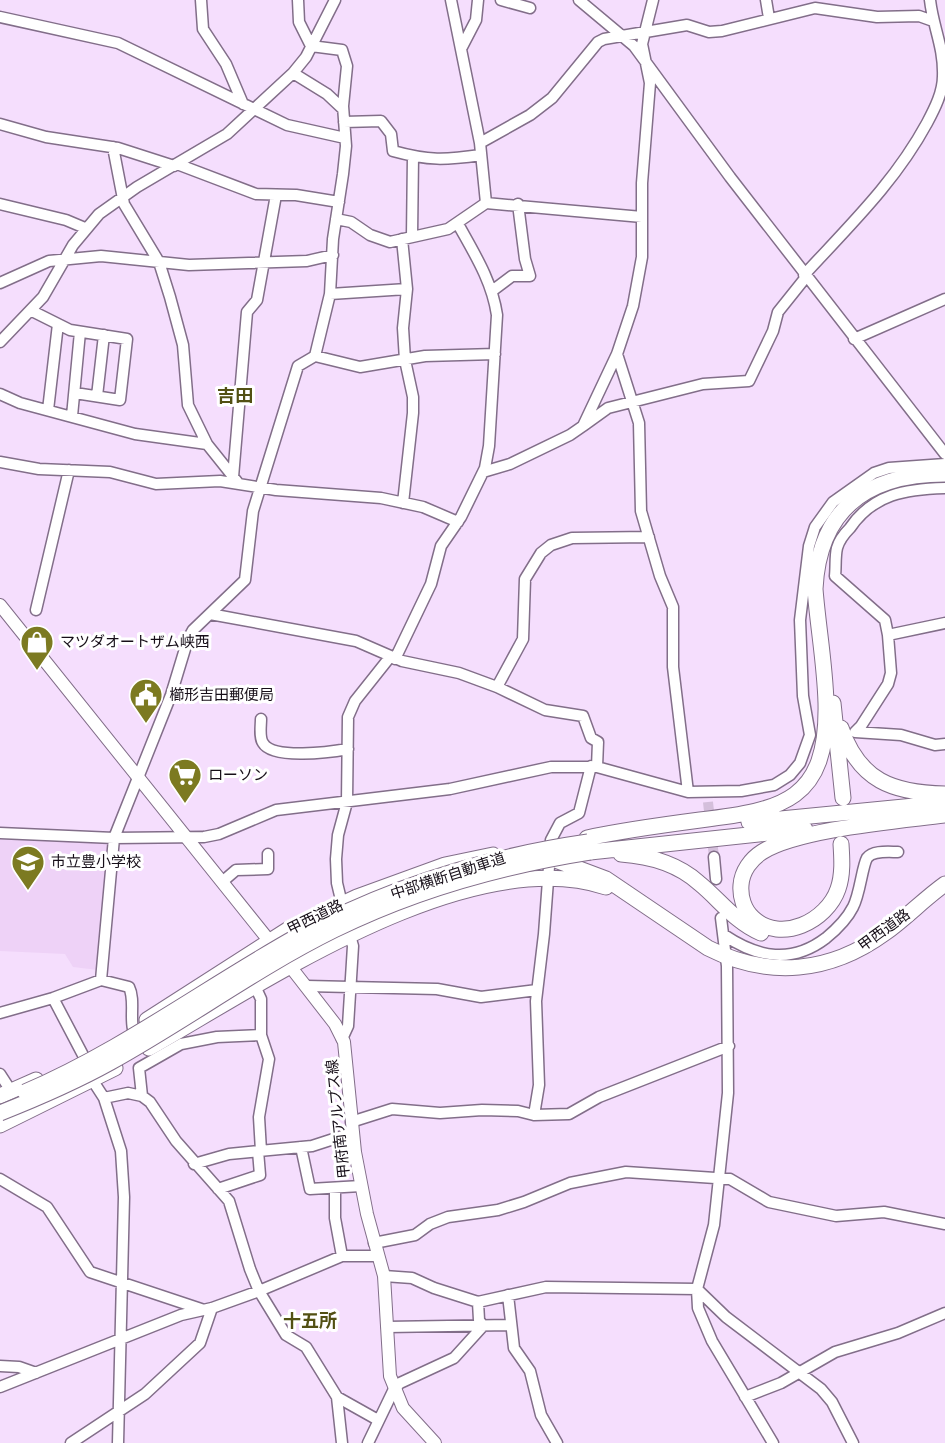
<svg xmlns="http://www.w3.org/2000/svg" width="945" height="1443" font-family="Roboto,'Noto Sans JP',sans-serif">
  <rect width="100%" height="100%" fill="#f5defd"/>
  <path fill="#eed2f7" d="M0,836L107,841L110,846L98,970L73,967L65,954L0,951Z"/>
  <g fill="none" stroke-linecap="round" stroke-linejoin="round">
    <path stroke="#d4bfdb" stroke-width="10" stroke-dasharray="10 5" stroke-linecap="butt" d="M708,802L714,857"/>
    <defs>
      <path id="minor" d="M201,0L203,29L226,64L243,104
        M298,0L299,22L311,46L342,50L347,66L343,106L346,146L343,174L333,239L330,294L315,356
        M451,0L480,143L486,203
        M501,0L530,8
        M579,0L634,46L730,177L945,454
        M766,0L769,18
        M0,17L118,43L287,125L345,138
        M462,47L476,20L478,0
        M293,73L327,94L343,109
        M344,122L381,121L391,134L393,151C429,161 445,160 481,155
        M0,124L46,137L118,148L174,166
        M480,143L530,115L552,98L598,42L604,39L687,25L709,32L722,31L815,8L877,17L919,16L933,21
        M113,147L124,204L159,262L170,297L183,345L188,405L207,444L239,484
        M177,164L256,194L296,195L339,202
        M0,204L66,220L85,228
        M336,219L351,222L370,235L390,242L448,229L486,203L642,217
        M412,236L413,156
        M402,239L407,289L403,328L405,360L413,397V413L403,503
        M804,275C850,225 895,182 927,123C935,108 943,92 943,76C944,47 933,27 930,0
        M0,283L49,261L101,256L189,265L307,261L333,255
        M492,291L512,276H530L525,259L518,204
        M330,294L407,289
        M32,311L70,330L127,339L120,400L75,393
        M854,339L945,299
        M0,342L43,297L73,245L99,214L137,187L227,134L293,73L306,57L335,0
        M617,354L639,423L641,511L660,576L673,607V667L688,792
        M0,394L20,403L135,434L207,444
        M97,396L104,335
        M48,410L58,324
        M72,416L80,332
        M583,426L608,408L703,384L749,381L773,331L778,312L806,277
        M0,462L39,469L110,472L156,484L220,481L276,490L381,498L423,507L458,522
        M483,472L510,464L570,435L583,426L617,354L633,306L642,257V183L650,83L642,44L653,0
        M233,477L247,312L257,300L276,195
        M945,488C906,489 873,494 850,528C845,533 839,541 837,548C835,556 836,567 835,576L885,620L888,635L891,673L888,684L861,726L855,732L901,735L935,745L945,744
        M36,610L69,470
        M210,614L356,641L402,661L459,673L497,687L545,710L583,716L591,738L598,742L597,767
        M888,635L945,623
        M395,659L431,584L441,546L461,517L485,468L489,446L497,315C492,281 474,253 458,224
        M497,687L523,639L525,579L541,553L551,545L572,538L649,537
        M261,719C261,726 259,737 263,743C273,760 331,752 348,749
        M0,833L114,838L204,837L219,834L276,810L450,789L551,767H597L688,792L741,791L774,785L790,775L800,763L810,735L803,696L800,620L809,546L815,527L833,502L874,473L889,468L945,464
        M714,857L716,879
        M222,882L236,870L268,869V854
        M342,904L337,883L336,859L338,835L347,802L348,717L355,701L390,657
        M721,918L727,966L728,1093L714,1225L697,1289L698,1308L712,1341L773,1443
        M724,935C758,958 792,964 826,938C837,929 847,919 853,907C860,894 862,867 867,858C873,850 889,852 898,852
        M101,980L129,987C135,999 130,1016 133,1029
        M255,986L261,999V1035L269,1059L259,1117L261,1151
        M307,986L437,989L481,997L537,990
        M53,998L84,1057L93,1081L104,1098L121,1151L124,1197L118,1443
        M0,1013L53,998L101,980L114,838L171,695L188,639L193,630L245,580L253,511L298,366L315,356L360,367L425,356L495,354
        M342,1039L348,1026L353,946L350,936
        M0,1074L11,1091
        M142,1096L139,1068L181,1044L217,1037L261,1035
        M104,1098L128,1093L142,1096L150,1102L176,1141L229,1201L250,1269L259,1291L286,1335L306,1347L337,1397L378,1420
        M534,1115L539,1085L536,1001L544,934L551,840L560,823L579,813L591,766
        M351,1122L392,1109L440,1113L482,1110L518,1111L534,1115L569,1114L599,1097L729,1046
        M301,1147L310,1189L361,1186
        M194,1164L229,1154L312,1146L352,1133
        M0,1179L47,1207L90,1272L204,1310
        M218,1189L260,1175L258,1151
        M335,1189V1218L342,1256
        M374,1243L415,1235L430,1224L448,1217L498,1210L524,1202L570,1183L626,1172L730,1179L769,1202L836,1216L884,1212L945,1224
        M384,1276L412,1278L434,1288L478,1302L546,1287L697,1289L726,1317L821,1389L832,1402L853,1443
        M508,1295L514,1348L530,1371L541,1415L557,1443
        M387,1327L510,1325
        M0,1366L19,1367L36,1373
        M0,1387L181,1315L212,1308L259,1291L342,1256H378
        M337,1397L342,1443
        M745,1397L781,1383L835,1352L898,1333L945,1313
        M71,1443L145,1394L200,1343L212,1308
        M368,1443L394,1389L400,1383L454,1358L483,1326L479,1320L478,1302"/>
      <path id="major" d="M0,605L275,948
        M286,961L335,1024L344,1042L355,1152L367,1214L384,1276L390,1376L403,1408L435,1443"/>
      <path id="highway" d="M833,703L843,798
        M841,728C859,781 893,793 945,794
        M749,822L945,803
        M587,838C624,830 662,825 700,820C783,810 828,801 826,703C825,665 818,627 815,589C819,508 868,474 945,474
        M841,844C842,859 843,875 838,889C827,921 781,944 753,918C744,910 740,897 741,885C742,871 751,859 762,852C799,829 899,821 945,815
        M590,852L805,829
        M621,854C650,856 677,863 699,883C720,900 735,922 761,933
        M550,858L606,879L708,948C769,979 830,973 885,933C906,918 924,899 945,884
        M147,1020L289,929L357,897L445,865L493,855
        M149,1048C265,982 469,842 606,887
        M0,1096L36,1080
        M0,1125L115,1068"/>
    </defs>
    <use href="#minor" stroke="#826e89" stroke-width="13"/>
    <use href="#major" stroke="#826e89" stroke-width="14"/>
    <use href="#highway" stroke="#826e89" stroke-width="17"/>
    <use href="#minor" stroke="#fff" stroke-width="10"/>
    <use href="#major" stroke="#fff" stroke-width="12"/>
    <use href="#highway" stroke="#fff" stroke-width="15"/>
    <defs>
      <path id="highway-bridge" d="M25,1092C121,1051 205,988 296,937C388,887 485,857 588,842
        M0,1113C38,1098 75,1082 111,1062C187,1020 257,968 334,930C415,890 501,866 590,852"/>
    </defs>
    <use href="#highway-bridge" stroke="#826e89" stroke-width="17" stroke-linecap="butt"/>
    <use href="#highway-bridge" stroke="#fff" stroke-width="15"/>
  </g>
  <defs>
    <symbol id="shop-pin" viewBox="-11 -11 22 30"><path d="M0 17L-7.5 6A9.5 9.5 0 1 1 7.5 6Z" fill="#7c7a21" stroke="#fff"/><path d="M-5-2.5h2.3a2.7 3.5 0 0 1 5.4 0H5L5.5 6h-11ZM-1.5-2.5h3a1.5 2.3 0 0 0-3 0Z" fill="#fff"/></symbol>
    <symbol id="civic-pin" viewBox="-11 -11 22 30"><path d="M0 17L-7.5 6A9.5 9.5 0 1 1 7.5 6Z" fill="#7c7a21" stroke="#fff"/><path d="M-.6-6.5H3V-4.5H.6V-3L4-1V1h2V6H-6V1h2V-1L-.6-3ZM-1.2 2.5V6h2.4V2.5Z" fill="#fff"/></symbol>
    <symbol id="supermarket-pin" viewBox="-11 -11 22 30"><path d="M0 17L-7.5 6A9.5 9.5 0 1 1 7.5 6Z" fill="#7c7a21" stroke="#fff"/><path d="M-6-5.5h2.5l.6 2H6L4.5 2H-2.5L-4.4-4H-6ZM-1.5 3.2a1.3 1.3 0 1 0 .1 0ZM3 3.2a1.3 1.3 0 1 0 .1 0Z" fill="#fff"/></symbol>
    <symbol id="school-pin" viewBox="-11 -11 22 30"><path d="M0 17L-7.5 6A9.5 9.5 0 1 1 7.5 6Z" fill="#7c7a21" stroke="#fff"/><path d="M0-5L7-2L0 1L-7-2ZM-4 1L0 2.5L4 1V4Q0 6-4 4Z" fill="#fff"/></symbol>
  </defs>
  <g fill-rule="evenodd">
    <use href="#shop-pin" x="18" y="623" width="38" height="52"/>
    <use href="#civic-pin" x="127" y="676" width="38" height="52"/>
    <use href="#supermarket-pin" x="166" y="756" width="38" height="52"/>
    <use href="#school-pin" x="9" y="843" width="38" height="52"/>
  </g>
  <g text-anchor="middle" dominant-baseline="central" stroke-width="6" stroke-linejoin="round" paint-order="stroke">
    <g font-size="15" fill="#160e18" stroke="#fff" text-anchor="start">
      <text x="60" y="642">マツダオートザム峡西</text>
      <text x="169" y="695">櫛形吉田郵便局</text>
      <text x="208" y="775">ローソン</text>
      <text x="51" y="862">市立豊小学校</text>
    </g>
    <g font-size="15" fill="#160e18" stroke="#fff">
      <text transform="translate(448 876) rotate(-18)">中部横断自動車道</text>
      <text transform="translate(315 917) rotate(-26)">甲西道路</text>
      <text transform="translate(884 930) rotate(-36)">甲西道路</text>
      <text transform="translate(338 1119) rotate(-96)">甲府南アルプス線</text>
    </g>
    <g font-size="18" font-weight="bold" fill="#525013" stroke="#fff">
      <text x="235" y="395">吉田</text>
      <text x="310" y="1320">十五所</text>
    </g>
  </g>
</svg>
